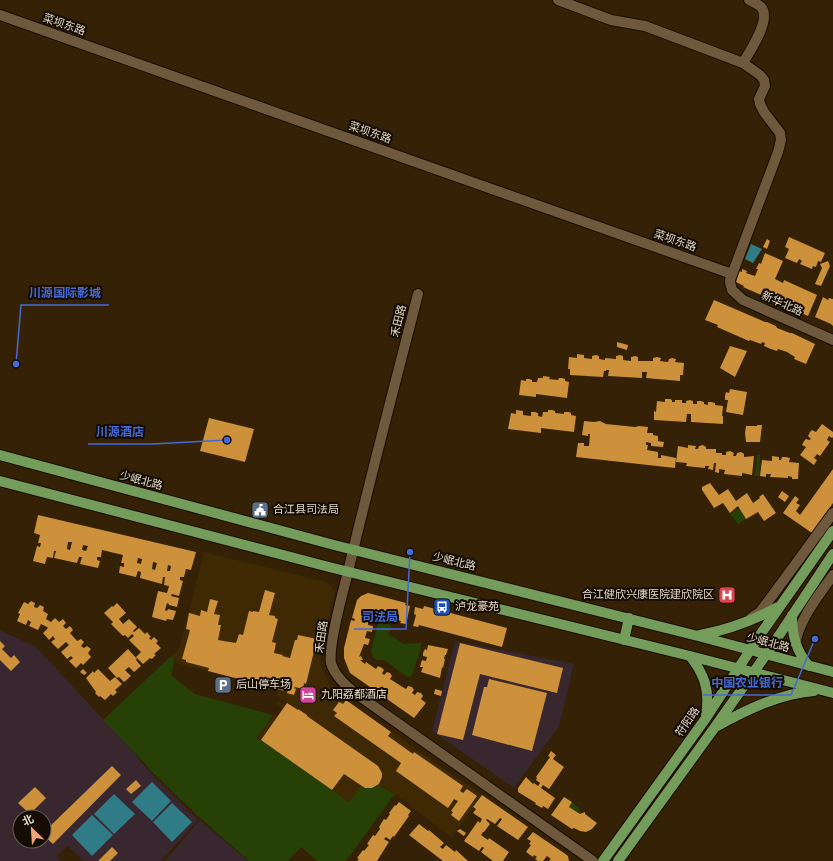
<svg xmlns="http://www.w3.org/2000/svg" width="833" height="861" font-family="Overpass,'Noto Sans SC',sans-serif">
  <rect width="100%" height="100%" fill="#342106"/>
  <path fill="#3f2804" d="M204,552L326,582L331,586L334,591V597L320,653L321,666L329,684L343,698L482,795L452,838L395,794L378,785L372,788H365L349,802L261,740L256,739L273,715L277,718L283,709L276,704L279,700L285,705L287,703L276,695L280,689L179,664L171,656L179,649Z"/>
  <path fill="#39272f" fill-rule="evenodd" d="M0,630L34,646L39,650L136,755L146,768L198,820L161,861H84L67,846L57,856L61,861H0ZM20,817H44V841H20Z
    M455,641L574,664L559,726L514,788L432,731Z
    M200,820L248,861H165Z"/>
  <path fill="#264006" d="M757,455H760L759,476H755Z
    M739,508L746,519L738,524L730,514Z
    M381,622L391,625L389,635L404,644L422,643L412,676L407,677L384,660H377L373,657L371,651L378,624Z
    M171,656L175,660L171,675L195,694L273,715L256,739L261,740L349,802L361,786C367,789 373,789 378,785L395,794L346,861H317L301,847L288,861H249L199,817L148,768V767L103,720Z
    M572,802L579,808L581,814L569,807Z"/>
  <path fill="#307c86" d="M751,244L762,249L753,263L745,259Z
    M152,782L171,801L152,821L132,802Z
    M114,794L135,814L114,834L94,814Z
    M172,803L192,822L172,842L153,822Z
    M92,815L113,835L92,856L72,835Z"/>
  <path fill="#cc913a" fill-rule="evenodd" d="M789,237L825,253L821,262L818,261L816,267L813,266L812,269L800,264L802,261L799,259L797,263L785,258L789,249L785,247Z
    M767,239L770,241L767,249L763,247Z
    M765,253L783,261L775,279L783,283L784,280L817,295L808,316L743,287L744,286L736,282L739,271L742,272V269L747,271L746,273L755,276L758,269H756L759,263L761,264Z
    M828,261L830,266L821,286L815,284L822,268L820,264Z
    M823,297L828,300L829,298L833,299V326L831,324L815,317Z
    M714,300L765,322H767L776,326L777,328L790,333H792L815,344L806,364L794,359L795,357L787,352L778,349L777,351L771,349L764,346L765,343L762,342L761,344L750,340L749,341L717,327L718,325L705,320Z
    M617,342L628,345L627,350L617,347Z
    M730,346L747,351L735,377L720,368Z
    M577,354L584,355V358L592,359V356L596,355L599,356V359L605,360V358L616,359V356L620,355L623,356V360L631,361V357L635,356L638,357V361H653V358L657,357L661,358L660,361L668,362L669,359L672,358L676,359L675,362L684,363L683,375H680V381L646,378L647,372H642V378L608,376L609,370H606V371H604L603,377L570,375V369H568L569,357L577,358Z
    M543,376L550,377L549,379L558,380L559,378H562L565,379V381L569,382L567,398L536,394V397L519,395L521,380L526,381V379H529L532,380V382H537L538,378H543Z
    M730,389L747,392L743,415L726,412L728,400H725V396L726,392L729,393Z
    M665,399H670L672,400V402H675V400H682V403H686V401L690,400L693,401V404H697V401H701L704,402V404L708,405V402H711L715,403V405L723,406L722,416H723V424L691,422V414H687L686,422L654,420V411L656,412L657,401L665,402Z
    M516,410L523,411V415L531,416V412H535L538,413V416L542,417L543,412H548V410H552L555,411V413L564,414V412H569L571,413V415L576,416L574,432L541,428V433L508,429L511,413L516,414Z
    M209,418L254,429L245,462L200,451Z
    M584,421L594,422L600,421L606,424L635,427L639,426L648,427L647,433H653V435L658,436V441L664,442L663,447L651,446V443L646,442V445H648L647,450L658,452V458H661V455L676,458L675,468L576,457L578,443H584V446H589L590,434H588V436L582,435Z
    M822,424L833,432V437L832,438L829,436L827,440L830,442L820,456L817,454L814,458L817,460L814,465L800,455L806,447L802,445L804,441L806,439L809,440L811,439L808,436L810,432L812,430L816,432Z
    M757,425H762L760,442H746L745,433L746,426H757Z
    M688,445L696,446L695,449H698L699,446L703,445L706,447V449H716V453H722V455H726V452L730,451L734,453L733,456H736L737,453L741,452L744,454V457L754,456L752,475L742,473V476L724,474L725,470L719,469V473L715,472L716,463H714L713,470L708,469L709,466H705V468L686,466L687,463L676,462L678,446L688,448Z
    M772,456L779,457V460H781L782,457H786L790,458L789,462L799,463L798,479H792V477L788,476V478L770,477L771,474H766V477L760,476L762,460L772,461Z
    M833,469V503L812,533L783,513L795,496L799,499L796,503L800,505L796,511L800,515Z
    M710,483L719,495L728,489L736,501L747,493L753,503L760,498L759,497L763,494L776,513L764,521L758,512L746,519L738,506L730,513L723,503L714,508L702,490V487Z
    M782,491L789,496L785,502L778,497Z
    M38,515L196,552L191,570L186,569L184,577H180V580L183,581L179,596L172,594L171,596L179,598L177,607L169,605V604L167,603L165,610L167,611L168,609L176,611L173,620L167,619L166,621L152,617L158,591L167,593L169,586L164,585L165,577H163L162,584L140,578L141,572L138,571L136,577L119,573L120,566L124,567V563H121L123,555L102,550L101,557H97V560L100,561L98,568L80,564L82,557H79L77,563L54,558L56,551H54L53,558L47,557L45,564L33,561L37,546L40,547L41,543H38L40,535L34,533ZM68,542H72L70,550L67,549ZM83,545L88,546L86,551L82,550ZM138,558L142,559L141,564L137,563ZM153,562L157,563L155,570L152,569ZM168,565L171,566L170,571H167Z
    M265,590L275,593L269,615L275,616V618L278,619L272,642L276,643L274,653L283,655L282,656L290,658L295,640H297L298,635L317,639L306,684L304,683L303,689L295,687L294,688L296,689L294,695L287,693L288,689H286L285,691L208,671L209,668L186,662V660L182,659L190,630L186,629L189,613L200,616L201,610L207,612L210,599L218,601L214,614L220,615L218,625H221L218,640L236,643L239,634L243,635L249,611L253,612V611L259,612Z
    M368,593L406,603L405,605L410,606L406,624L400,623L401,621L381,616L382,613L376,612L370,616L368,625L373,626L372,632L367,631L365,638L370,639L368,645L364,644L359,657L361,656L363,660H360L365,664L366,662L376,669L378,666L382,668L384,670L382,673L384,675L387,672L390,673L392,676L390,679L401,686L406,689L408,686L412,687L414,690L412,693L415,695L417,692L421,693L423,696L421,699L426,703L414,718L350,673L344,658V648L351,620L354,621L355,619L352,618L357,600L361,596Z
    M31,601L35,603L34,607L37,608L40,605L44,607L43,611L48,614L46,619L51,622L55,618L59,622L63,619L66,623L63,626L66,629L70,626L73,630L70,633L77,641L81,639L84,642L81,646L84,648L87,646L91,649L88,653L91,657L83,665L81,663L76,668L69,661L73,658L71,656L67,659L61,652L69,645L66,642L58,649L51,642L55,639L53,636L49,640L43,633L48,628L47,627L41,624L38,630L29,626L31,622L28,620L26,625L17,621L20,614L18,613L24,602L28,604Z
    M117,603L126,613L119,619L123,624L129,619L137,627L133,631L134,632L139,628L145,634L147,632L151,637L149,638L151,640L154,637L158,641L156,643L161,648L154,654L156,655L152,659L150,658L143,664L136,657L141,652L129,640L134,636L132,634L128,638L125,635L123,636L111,624L113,622L104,613L112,606L113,607Z
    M424,606L507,628L502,647L419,625L418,627L413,626L416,615L414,614L415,607L423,609Z
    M0,641L5,646L2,649L11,658L14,655L20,662L11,671L0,660Z
    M460,643L563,668L557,693L480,674L463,740L437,734Z
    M428,645L448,649L446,655H445L444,659H445L443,668L442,667L440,678L421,672L423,667H420L421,663L422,660L426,661L427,657L423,656V653L425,649L427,650Z
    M128,649L137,659L136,660L141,666L134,672L129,667L125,670L131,676L124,682L119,677L117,678L108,668Z
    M83,669L87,673L84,675L80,672Z
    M98,669L110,681L115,677L122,684L115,690L117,692L113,696L111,694L105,700L100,696L99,697L95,693L96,692L86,678L93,671L94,673Z
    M489,679L547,693L532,751L472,735L484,687H487Z
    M435,689L442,691L441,696L434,694Z
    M346,700L391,732L388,736L413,754L414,752L463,786L460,791L463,793L467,789L477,796L459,821L451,815L453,812L451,811L458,801L454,799L448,808L396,771L401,763L334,716L337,713L333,710L339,702L343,704Z
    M287,703L298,710V709L307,715V716L378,766L382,773V777L379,784L372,788H365L344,774L332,790L261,740Z
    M551,751L556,755L553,759L564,767L549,789L543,785L541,788L555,798L548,809L543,806L542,808L535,804L536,803L518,792V788L526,777L533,784L534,783L538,786L540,783L536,780L537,778L536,777L550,757L548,756Z
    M112,766L121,775L53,844L44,836L47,832L45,831Z
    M136,780L141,786L131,794L126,789Z
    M35,787L46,798L30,814L18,803Z
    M482,795L528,827L518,840L497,826L502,819L500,818L495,824L487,819L486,820L490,824L484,832H483L481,835L488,840L489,838L509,852L503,861H493L481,852L484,848L483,847H482L479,851L464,841L478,821L480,823L482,819L473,813L476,809L473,807Z
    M564,797L572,802L569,807L580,814L585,812V814L597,823L592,829L586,832L580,831L574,828L572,829L551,815Z
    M399,802L411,811L408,815L409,816L394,837L393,836L390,840L386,837L384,839L389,842L377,861H357L359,859L357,858L363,850L364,851L369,845L367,844L373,835L375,836L380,829L379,827L384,819L386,820L390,814L389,813L395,805L396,806Z
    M419,824L428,831L429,830L444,843L440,847L443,849L446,845L455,852L456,850L468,861H443L409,835Z
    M460,829L466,833L464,836L457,831Z
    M533,832L564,853L568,856L569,861H549L551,859L547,856L543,861H538L535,859L537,857L534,855L533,857L526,852L531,845L529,844L531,841L527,839Z
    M112,847L118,853L110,861H98Z"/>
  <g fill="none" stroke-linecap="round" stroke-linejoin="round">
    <defs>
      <path id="street" d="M558,0L611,20L645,26L743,63L760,75L764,80L765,86L759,99L760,104L764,112L780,133L781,140L778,152L730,280
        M0,15L732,274
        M743,63C750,51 772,19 761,7C758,4 753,2 749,0
        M418,294C394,388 369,482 347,576C342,595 328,646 331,663C335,677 347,687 358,695L593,861"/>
      <path id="secondary" d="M730,282L732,290L743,300L833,340
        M751,618L760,612L772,596L833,513
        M795,643C802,615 817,598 833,575"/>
      <path id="primary" d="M0,455L334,545L698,636L833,672
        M0,481L329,567L690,656L833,693
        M792,615C792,635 796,651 809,666
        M700,635C727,630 754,620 778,607
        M624,640L629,618
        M690,656C705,675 710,691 706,715
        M717,726C748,709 779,694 814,691
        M603,861L706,718L762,632L833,531
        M618,861L715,727L770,649L833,554"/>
    </defs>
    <use href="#street" stroke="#190b00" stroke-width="12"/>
    <use href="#secondary" stroke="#190b00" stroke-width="12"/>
    <use href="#primary" stroke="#190b00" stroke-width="12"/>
    <use href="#street" stroke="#6e593d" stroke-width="10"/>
    <use href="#secondary" stroke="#6e593d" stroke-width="10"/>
    <use href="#primary" stroke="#749c5b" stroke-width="10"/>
  </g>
  <defs>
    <symbol id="civic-square" viewBox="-11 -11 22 22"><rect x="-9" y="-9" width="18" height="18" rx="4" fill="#5c6f8a" stroke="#150d04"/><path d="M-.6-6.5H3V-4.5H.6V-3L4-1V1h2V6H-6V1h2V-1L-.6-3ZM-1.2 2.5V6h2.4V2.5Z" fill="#fff"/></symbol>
    <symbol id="hospital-square" viewBox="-11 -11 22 22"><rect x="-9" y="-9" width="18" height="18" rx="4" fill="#e0444e" stroke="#150d04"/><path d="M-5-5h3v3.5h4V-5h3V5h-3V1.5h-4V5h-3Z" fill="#fff"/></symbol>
    <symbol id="bus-square" viewBox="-11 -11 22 22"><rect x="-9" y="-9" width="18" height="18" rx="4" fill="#1a4fb4" stroke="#150d04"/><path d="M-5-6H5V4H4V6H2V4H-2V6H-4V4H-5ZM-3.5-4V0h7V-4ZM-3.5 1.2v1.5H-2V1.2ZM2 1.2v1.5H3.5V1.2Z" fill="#fff"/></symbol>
    <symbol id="parking-square" viewBox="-11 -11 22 22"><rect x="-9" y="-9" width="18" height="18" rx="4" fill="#5c6f8a" stroke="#150d04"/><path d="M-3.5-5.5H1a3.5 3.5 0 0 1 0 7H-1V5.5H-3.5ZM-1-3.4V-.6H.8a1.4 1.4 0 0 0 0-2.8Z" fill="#fff"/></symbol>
    <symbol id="hotel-square" viewBox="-11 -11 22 22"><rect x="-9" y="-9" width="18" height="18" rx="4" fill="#d1479c" stroke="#150d04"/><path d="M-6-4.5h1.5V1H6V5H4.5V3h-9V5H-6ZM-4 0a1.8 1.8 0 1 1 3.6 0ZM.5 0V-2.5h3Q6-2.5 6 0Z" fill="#fff"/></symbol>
  </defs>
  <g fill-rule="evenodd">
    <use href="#civic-square" x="250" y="500" width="20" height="20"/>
    <use href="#hospital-square" x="717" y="585" width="20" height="20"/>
    <use href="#bus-square" x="432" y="597" width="20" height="20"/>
    <use href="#parking-square" x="213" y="675" width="20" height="20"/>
    <use href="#hotel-square" x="298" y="685" width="20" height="20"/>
  </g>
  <g text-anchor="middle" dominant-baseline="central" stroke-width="4" stroke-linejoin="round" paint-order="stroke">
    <g font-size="11" fill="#e3d7c7" stroke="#150d04">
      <text transform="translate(64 25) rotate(19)">菜坝东路</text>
      <text transform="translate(370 133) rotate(19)">菜坝东路</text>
      <text transform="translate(675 241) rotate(19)">菜坝东路</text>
      <text transform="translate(782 304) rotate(24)">新华北路</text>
      <text transform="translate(399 321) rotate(-76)">禾田路</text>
      <text transform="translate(141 481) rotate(15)">少岷北路</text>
      <text transform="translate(454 562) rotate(14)">少岷北路</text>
      <text transform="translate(322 637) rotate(-82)">禾田路</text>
      <text transform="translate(768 643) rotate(15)">少岷北路</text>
      <text transform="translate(688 722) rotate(-55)">符阳路</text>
    </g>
    <g font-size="11" fill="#e3d7c7" stroke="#150d04" text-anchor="start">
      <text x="273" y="510">合江县司法局</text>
      <text x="714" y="595" text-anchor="end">合江健欣兴康医院建欣院区</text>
      <text x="455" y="607">泸龙豪苑</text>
      <text x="236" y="685">后山停车场</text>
      <text x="321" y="695">九阳·荔都酒店</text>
    </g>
  </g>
  <path fill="none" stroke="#4569d5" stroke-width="1.5" d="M16 364L21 305H109M227 440L152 444H88M410 552L406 629H354M815 639L791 695H703"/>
  <g fill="#4569d5" stroke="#150d04" stroke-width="1.5">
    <circle cx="16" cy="364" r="4"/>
    <circle cx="227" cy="440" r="4"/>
    <circle cx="410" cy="552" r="4"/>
    <circle cx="815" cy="639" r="4"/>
  </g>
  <g font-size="12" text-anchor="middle" font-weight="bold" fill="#4569d5" stroke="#150d04" stroke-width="4" stroke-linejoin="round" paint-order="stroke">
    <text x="65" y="297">川源国际影城</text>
    <text x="120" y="436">川源酒店</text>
    <text x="380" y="621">司法局</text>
    <text x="747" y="687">中国农业银行</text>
  </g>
  <g transform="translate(32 829) rotate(335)"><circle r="19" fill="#150d04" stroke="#675e52"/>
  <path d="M0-3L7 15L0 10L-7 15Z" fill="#f0a279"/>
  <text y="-6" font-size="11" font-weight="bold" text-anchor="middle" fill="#e3d7c7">北</text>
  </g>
</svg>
